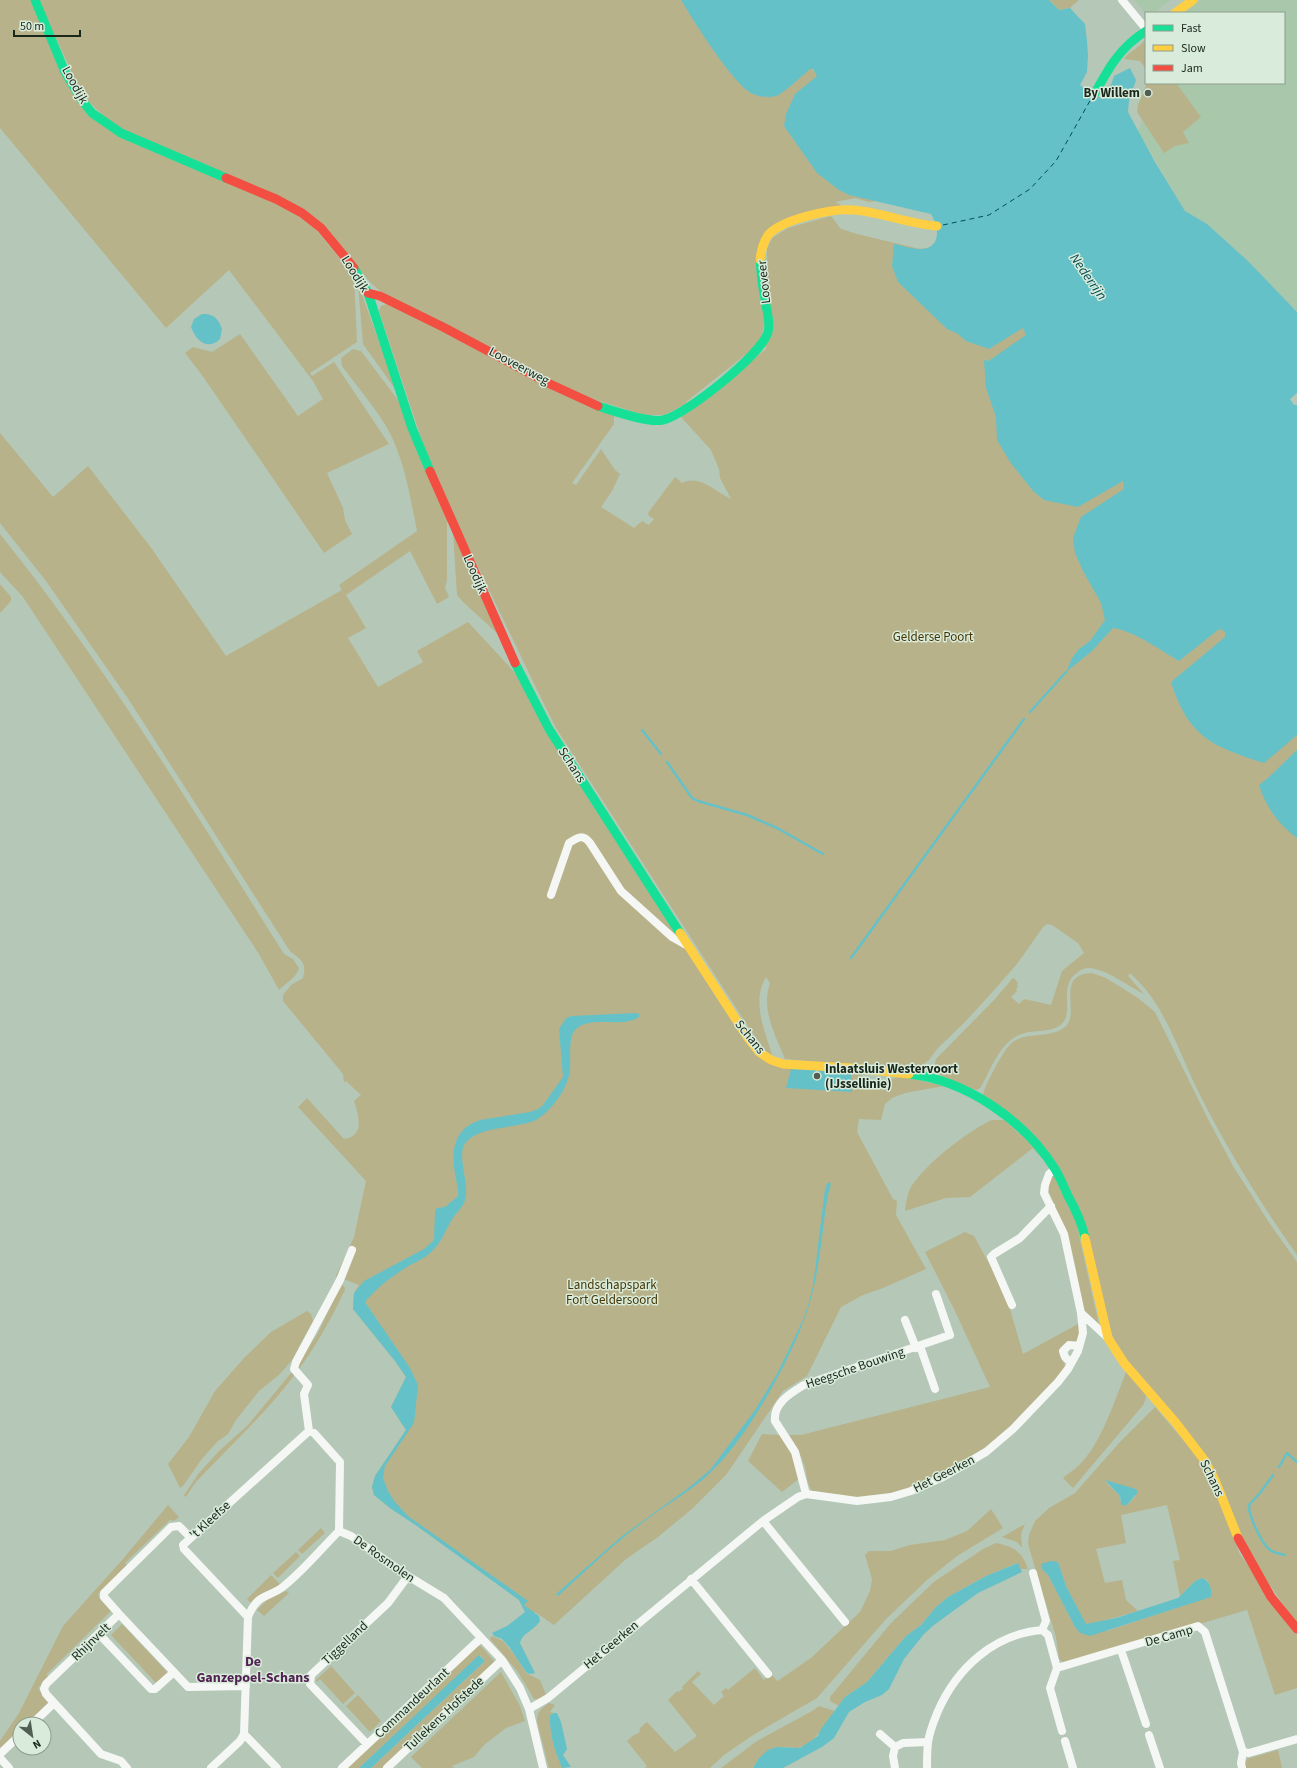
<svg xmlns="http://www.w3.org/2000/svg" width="1297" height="1768" font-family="'Source Sans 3',sans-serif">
  <rect width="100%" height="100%" fill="#b5c7b6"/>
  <path fill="#a8c7ab" d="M1134,0H1170L1154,13H1146Z
    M1201,0H1297V312L1249,262L1207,224L1185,211L1138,131L1157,83H1284V13H1183Z"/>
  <path fill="#b8b28a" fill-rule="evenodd" d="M0,0H32L86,111L293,211L317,231L354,276L357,342L310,373L312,376L334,362L389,444L327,473L343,508L345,520L352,534L324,553L202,375L185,353L193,347L212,352L240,334L298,416L323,399L313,381L229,270L166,328L0,128Z
    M38,0H740L813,70L932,214L878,201L869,202L855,198L835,202L841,205L764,236L765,321L760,343L686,402V404L664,415H644L580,395L380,291L371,283L321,225L114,126L83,96Z
    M1049,0H1079L1070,8L1059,10Z
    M1144,41L1146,43V69L1140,61L1124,59C1130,51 1138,48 1144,41Z
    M1147,83H1176L1201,117L1183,132L1189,143L1175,146L1164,153L1137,112L1138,105Z
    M831,216L841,229L857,234L920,249L932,247L1024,328L1122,481L1224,630L1297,720V1255C1261,1204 1229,1152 1201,1097C1183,1062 1171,1022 1147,991C1142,985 1136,979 1130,973L1128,976L1144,994C1130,987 1110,972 1095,969C1089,967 1083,968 1078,972C1056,986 1077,1015 1059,1026C1052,1031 1038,1031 1029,1032C1002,1036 993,1065 981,1087L977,1090C963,1085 929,1079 936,1059L995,999L1012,979L1014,978L1018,983L1017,985L1018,987L1016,989L1017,991L1011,997L1019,1004L1024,999L1051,1005L1062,971L1084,953L1078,943L1052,925L1047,924L1043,927L1017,964L987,998L964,1023L937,1049L929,1060L913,1071L785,1059C775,1034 761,1010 770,983L766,977C751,1001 765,1031 772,1055L768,1054L749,1028L556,728L542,700L454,517L422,441L379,311L381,306L387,304L614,415V424L572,483L576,485L601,449L615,470L620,474L612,491L601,507L634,528L642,521L649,525L654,519L649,516L648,513L675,477L682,483C699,474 716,492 731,499L720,478L719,469L711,450L681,417L766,349L767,249L772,238L788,228Z
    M358,284L398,393L363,344Z
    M353,349L361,351L401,404L447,520V580L445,588L449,597L437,604L410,551L346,595L366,628L348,638L378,687L423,662L417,651L468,622L518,676L760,1056L862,1073V1077L871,1080L873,1084L878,1086L884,1081L902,1076L944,1086L905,1093L892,1098L885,1104L881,1120L859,1119L857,1132L893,1199L897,1201L896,1215L926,1269L883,1288L863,1295L841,1307L807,1376L783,1391L726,1475L693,1508L658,1537L626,1559L554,1625L535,1612L532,1614L523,1608L519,1600L499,1585L417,1526L390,1508L374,1495L372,1487L375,1476L406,1430L391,1407L406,1377L395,1361L353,1309L354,1293L359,1285L336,1276L354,1237L366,1181L298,1107L307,1098L344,1139C365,1136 359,1116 354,1101L361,1095L346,1081L344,1083L343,1074L283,1001V995L291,985L303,978C307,962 301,960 290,951L129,700L46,581L0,523V433L53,497L88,466L152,549L226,656L342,590L339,585L417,531C411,501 406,470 394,442C385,418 357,387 342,366L341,358Z
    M453,531L498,634L463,602L457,595Z
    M0,534C106,666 194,811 284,954L293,959L299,968C296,978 286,983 279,990L259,954L23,597L0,572Z
    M0,584L11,597V601L0,613Z
    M1092,973L1106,978L1138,998L1155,1012L1207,1117L1233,1166L1270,1224L1297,1262V1625L1249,1554L1219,1481L1115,1344L1069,1187L983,1095C985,1085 1002,1053 1009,1046C1013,1041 1019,1038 1024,1037C1037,1034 1056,1036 1066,1026C1080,1012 1055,974 1092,973Z
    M992,1120H1005L1033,1148L970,1197L946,1198L905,1211C906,1203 907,1194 911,1187C925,1164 968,1131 992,1120Z
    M1054,1176L1075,1217L1099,1325L1086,1313L1083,1309L1061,1220L1049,1192L1048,1186L1051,1177Z
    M965,1232L974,1236L998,1280L1010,1309L1023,1354L1080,1323L1079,1341C1070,1341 1056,1344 1060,1357C1062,1360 1064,1363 1065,1366L1063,1371L997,1440L932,1480L903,1492L860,1498L812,1491C807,1483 807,1476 805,1467C801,1455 796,1445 789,1435H801L990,1387L955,1311L925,1252Z
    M342,1285L344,1286L345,1290C330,1321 314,1350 293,1377C264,1415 228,1448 195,1483L186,1497L184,1495L199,1473L219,1451L248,1425L291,1373L317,1335L340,1287Z
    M307,1311L311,1314L313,1321L292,1360L280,1374L259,1391L236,1420L228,1434L217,1442L201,1460L183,1486L180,1488L168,1464L189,1437L215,1391L244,1358L271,1332Z
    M1127,1370L1147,1392L1144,1404L1073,1488L1063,1478C1069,1473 1077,1468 1082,1462C1103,1439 1115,1399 1127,1370Z
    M1155,1407L1208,1469L1235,1538L1239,1553L1297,1634V1688L1275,1695L1247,1610L1067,1663L1063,1662L1059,1659L1056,1637L1028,1544L1029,1535L1035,1521L1049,1508L1075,1493L1119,1443ZM1105,1481L1136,1489L1135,1497L1128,1504L1120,1501V1496ZM1167,1505L1180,1560L1173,1561L1180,1596L1195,1581L1202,1578L1207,1580L1210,1586L1182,1606L1107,1631L1075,1627L1048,1575L1058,1562L1066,1586L1085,1624L1096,1623L1138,1611L1126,1600L1122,1580L1105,1583L1096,1549L1126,1543L1121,1515Z
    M762,1434L780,1435L793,1455L800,1478L782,1492L748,1461Z
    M168,1505L179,1517L174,1521L170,1520L125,1563L128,1566L98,1594L99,1598L111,1611L47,1674L48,1677L38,1688L48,1703L26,1724H20V1729L0,1748V1741L19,1713L63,1626L123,1559Z
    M991,1509L1003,1528L957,1556L927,1580L886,1619L817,1698L753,1735L724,1755L710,1768H645L647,1766L627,1741L634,1735L639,1733L640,1728L647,1722L675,1752L697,1736L668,1700L677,1691L678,1692L683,1689L682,1687L698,1671L701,1674L692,1682L714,1705L724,1696L721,1692L726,1688L728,1690L755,1668L764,1680L771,1674L777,1681L782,1678L811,1658L860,1612L870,1591L872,1579L865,1555L869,1551H891L910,1545L945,1540L967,1531Z
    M1025,1524L1021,1534L1022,1548L1017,1542L1002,1537Z
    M321,1528L325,1533L302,1554L298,1550Z
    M996,1543C1014,1547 1022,1551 1028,1569H1021L1017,1563L986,1576L948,1597L936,1607L921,1625L906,1636L867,1682L845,1697L839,1706L830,1701V1697L891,1623L935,1581L983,1549Z
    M296,1552L300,1556L278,1578L273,1573Z
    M271,1575L281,1585L263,1593L252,1604L247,1599Z
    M286,1591L289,1593L264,1616L257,1610L268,1599Z
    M122,1624L168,1673L156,1683L111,1635Z
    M492,1636L503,1641L517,1658L526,1673L540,1680L546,1695L539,1699H534L518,1672L490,1639Z
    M478,1646H481L494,1661V1663L383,1768H371L485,1661L480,1655L359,1768H348Z
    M331,1666L355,1693L343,1704L320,1679L317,1682L316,1680Z
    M501,1672L520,1706L525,1721L506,1728L484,1745L474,1757L452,1766L454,1768H422L411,1757Z
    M358,1695L381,1721L370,1732L346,1706Z
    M549,1703L555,1705L550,1712L554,1713L550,1715C549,1733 555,1752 562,1768H549L537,1721C537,1711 542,1708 549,1703Z
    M819,1706L835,1711C825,1724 817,1741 801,1747C797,1749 792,1747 788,1747C771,1746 762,1753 753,1768H721L757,1741L812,1711Z
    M1278,1750L1282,1768H1246L1245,1765L1247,1759Z"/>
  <path fill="#65c1c8" d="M681,0H1049L1059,10L1070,8L1085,24L1087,41L1088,55L1087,72L1080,85L1094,95L1103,99L1111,85L1114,76L1130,68L1136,80L1129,101L1128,112L1155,162L1185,211L1207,224L1249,262L1297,312V393L1290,399L1294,405H1297V735L1264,763C1212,746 1189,738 1171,682L1225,637V632L1221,629L1218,630L1179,661C1160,650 1134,631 1113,628L1092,651L1066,672L1072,658L1079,649L1090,641L1105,620L1101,603L1084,573L1075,553L1073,538L1081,517L1124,489L1123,481L1078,507L1044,500L1033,491L1010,462L997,440L996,417L986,388L984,360L988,361L993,358L1026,335L1023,328L989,349L966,341L958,334L947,329L898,282L892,266L894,244C902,245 911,249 919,249C941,250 940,228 931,214L849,195L839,190L817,173L784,126L786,114L795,94L817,76L813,69H810C803,75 783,94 776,96C769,98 760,97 753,94C734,86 693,20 681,0Z
    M202,314C213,313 219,319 222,329L220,339C208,351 196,341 191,327L194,319Z
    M1297,750V838C1278,824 1266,807 1259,785L1268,778Z
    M636,1013L639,1014V1017C622,1029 590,1014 575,1030C568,1037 571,1061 570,1071C568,1082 563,1093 556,1101C551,1108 543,1116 536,1120C517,1129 483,1125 467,1141C454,1154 472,1185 464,1203C461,1209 456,1213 453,1218C445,1230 442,1243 430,1253C425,1258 418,1261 412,1264C395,1274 377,1287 365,1302L410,1368L418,1385L414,1423L385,1466L383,1478L388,1491L395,1502L408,1516L528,1601L524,1605L539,1616L540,1621C535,1630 522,1633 520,1643L535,1673L529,1674L526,1672L510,1648L502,1639L494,1636L492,1633L507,1626L525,1612L519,1600L417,1526L390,1508L374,1495L372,1487L375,1476L406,1430L391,1407L406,1377L395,1361L353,1309L354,1293L364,1281L424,1249L434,1240L435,1211L437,1208L445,1207L458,1196C459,1189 456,1181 455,1174C451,1149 454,1129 480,1120L530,1112L538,1109L543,1105L563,1077L559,1029L566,1018L572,1016Z
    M791,1069L851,1072L852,1092L786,1088Z
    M829,1182L831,1184L828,1195C822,1229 820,1268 810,1302C795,1354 748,1438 708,1475C688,1493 664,1506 642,1523C612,1545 586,1571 558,1596L556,1594L622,1536L687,1489L710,1470L755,1410L777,1374L803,1320L808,1306L813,1286L825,1189L827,1184Z
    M1105,1480L1136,1489L1138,1492L1128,1504L1124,1506L1121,1504L1120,1496Z
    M1051,1561L1058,1562L1066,1586L1086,1624L1116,1618L1178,1598L1195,1581L1202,1578C1210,1581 1212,1589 1211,1597L1090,1636L1080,1633L1075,1627L1048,1575L1042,1569L1041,1564Z
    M1018,1563L1022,1572L978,1593L934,1625L924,1634L904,1659L889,1689L882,1695L865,1702L849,1712L834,1738L822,1747L783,1768H753L759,1758L768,1750L777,1747L800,1748L818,1736L821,1729L845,1697L867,1682L906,1636L921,1625L936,1607L948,1597L986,1576Z
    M479,1655L485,1661L371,1768H359Z
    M554,1713H557L561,1722L567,1749L563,1755L571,1767L562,1768C555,1752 549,1733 550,1715Z"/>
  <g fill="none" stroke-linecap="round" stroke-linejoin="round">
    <path stroke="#65c1c8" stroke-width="2.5" d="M1030,712L1066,672
      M642,730L661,754
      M667,762L692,798L698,801L747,815L777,828L823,854
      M851,958L1024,719
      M1279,1467L1287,1453L1297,1462
      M1273,1475L1260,1493L1249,1505C1248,1515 1262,1544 1270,1550C1274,1553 1280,1554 1285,1555"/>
    <path stroke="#004d55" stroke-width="1" stroke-dasharray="5 4" stroke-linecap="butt" d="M943,225L989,215L1030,189L1056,161L1091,99"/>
    <path stroke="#f4f7f4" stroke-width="8" d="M1122,0L1146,29
      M551,895L569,843C578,837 583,834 590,843L621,891L672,937L688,946
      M1055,1169L1049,1174L1045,1185L1044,1193L1064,1234L1081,1313L1107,1337
      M1012,1305L991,1257L994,1254L1020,1238L1051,1206
      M905,1320L916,1348
      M920,1346L935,1389
      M1071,1363L1065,1357L1063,1351L1069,1345L1079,1346
      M309,1431L304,1394L308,1385L294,1369L296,1362L340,1280L352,1250
      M806,1494L795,1452L775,1421C773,1403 791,1393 804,1385L950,1335L936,1294
      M763,1521L845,1622
      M1033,1573L1046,1621L1042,1630L1048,1635L1057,1668L1050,1688L1062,1731
      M691,1579L768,1674
      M119,1614L188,1687L246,1686
      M248,1617L184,1549L183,1545L309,1431L314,1433L340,1462L339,1531
      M99,1634L151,1689H155L174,1672
      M1121,1650L1146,1724
      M1057,1668L1198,1626L1205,1632L1243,1752L1249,1753L1297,1739
      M529,1709L548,1698L763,1521L798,1497L806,1494L857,1501L891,1497L911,1491L943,1477L986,1452L1013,1429L1058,1382L1068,1369L1078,1351L1083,1333L1081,1313
      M32,1724L54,1703
      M244,1734L277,1768
      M880,1734L895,1747
      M1149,1735L1160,1768
      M1065,1741L1073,1768
      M367,1744L310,1684L311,1675L388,1603L408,1576
      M0,1754L20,1735
      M0,1758L9,1768
      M127,1768L121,1761L101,1754L46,1694L44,1689L46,1684L119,1614L104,1597V1593L171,1527L179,1526L190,1537
      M211,1768L240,1741L244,1734L248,1617C258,1592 268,1599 284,1586C304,1570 321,1549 339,1531L351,1536L408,1576L444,1598L502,1660L520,1688L529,1709L543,1768
      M342,1768L481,1638
      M387,1768L502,1660
      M895,1768L893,1756L895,1747L903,1743L928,1742
      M927,1768C927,1760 927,1751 928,1743C929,1732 934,1721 938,1711C957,1668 994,1634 1042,1630
      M1242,1768L1241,1763L1243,1752"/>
    <path stroke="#16e098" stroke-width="9" d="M35,0L65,72L81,99L92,113L121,133L226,178
      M1094,95C1108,69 1120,47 1146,31
      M354,268L368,293L412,428L430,471
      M598,406C614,411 647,423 663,420C686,415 762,354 768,332C771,322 766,309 765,299C762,286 761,273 760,260
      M515,663L549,729L680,933
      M909,1074C966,1080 1024,1120 1055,1169C1060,1177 1064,1187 1068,1196C1076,1210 1082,1223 1085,1238"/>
    <path stroke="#ffcf43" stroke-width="9" d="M1175,13L1193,0
      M760,260C761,250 763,242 769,234C784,219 832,208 853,210C882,212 908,224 937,226
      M680,933L748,1038L759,1052L771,1060L783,1064L851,1068L909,1074
      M1085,1238L1108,1338L1124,1363L1176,1423L1205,1461L1215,1480L1238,1538"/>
    <path stroke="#f24e42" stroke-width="9" d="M226,178L276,199L302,213L321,228L354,268
      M368,293L380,296L443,327L550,384L598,406
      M430,471L515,663
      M1238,1538L1271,1597L1297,1629"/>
  </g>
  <g fill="#505f51" stroke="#d9ebda" stroke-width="1.5">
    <circle cx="1148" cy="93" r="4"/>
    <circle cx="817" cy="1076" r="4"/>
  </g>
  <g text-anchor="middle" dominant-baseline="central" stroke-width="3" stroke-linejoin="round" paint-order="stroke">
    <g font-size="13" fill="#1a271b" stroke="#d9ebda">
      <text transform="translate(75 85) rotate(61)">Loodijk</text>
      <text transform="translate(355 274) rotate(58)">Loodijk</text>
      <text transform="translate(764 282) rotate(-96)">Looveer</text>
      <text transform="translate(519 366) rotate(28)">Looveerweg</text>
      <text transform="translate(475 574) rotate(66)">Loodijk</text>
      <text transform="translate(572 765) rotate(57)">Schans</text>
      <text transform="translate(750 1037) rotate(51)">Schans</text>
      <text transform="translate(855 1368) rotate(-19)">Heegsche Bouwing</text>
      <text transform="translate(944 1474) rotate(-27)">Het Geerken</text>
      <text transform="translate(1212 1478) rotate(64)">Schans</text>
      <text transform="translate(210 1520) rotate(-43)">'t Kleefse</text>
      <text transform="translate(384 1559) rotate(35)">De Rosmolen</text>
      <text transform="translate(1169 1636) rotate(-16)">De Camp</text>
      <text transform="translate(91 1642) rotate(-44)">Rhijnvelt</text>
      <text transform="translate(345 1643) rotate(-43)">Tiggelland</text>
      <text transform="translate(611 1645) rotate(-40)">Het Geerken</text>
      <text transform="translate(412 1703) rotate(-43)">Commandeurlant</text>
      <text transform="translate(444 1714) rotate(-43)">Tullekens Hofstede</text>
    </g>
    <g font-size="13" font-weight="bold" fill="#1a271b" stroke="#d9ebda" text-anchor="end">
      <text x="1140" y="93">By Willem</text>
      <text x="825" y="1069" text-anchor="start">Inlaatsluis Westervoort<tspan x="825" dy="15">(IJssellinie)</tspan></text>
    </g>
    <g font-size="13" fill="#473605" stroke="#d9ebda">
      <text x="933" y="637">Gelderse Poort</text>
      <text x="612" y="1285">Landschapspark<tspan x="612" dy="15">Fort Geldersoord</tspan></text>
    </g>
    <g font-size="14" font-style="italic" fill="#004d55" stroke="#d9ebda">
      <text transform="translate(1088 277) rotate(55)">Nederrijn</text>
    </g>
    <g font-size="14" font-weight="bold" fill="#522253" stroke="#d9ebda">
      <text x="253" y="1662">De<tspan x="253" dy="16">Ganzepoel-Schans</tspan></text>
    </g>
  </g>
  <rect x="1145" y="12" width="140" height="72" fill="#d9ebda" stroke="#8d9d8e"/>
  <rect x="1153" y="25" width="20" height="6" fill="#16e098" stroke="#8d9d8e"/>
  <text x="1181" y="32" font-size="12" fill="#1a271b">Fast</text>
  <rect x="1153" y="45" width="20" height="6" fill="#ffcf43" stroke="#8d9d8e"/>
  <text x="1181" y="52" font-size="12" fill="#1a271b">Slow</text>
  <rect x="1153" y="65" width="20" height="6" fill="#f24e42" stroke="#8d9d8e"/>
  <text x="1181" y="72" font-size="12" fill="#1a271b">Jam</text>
  <g transform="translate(32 1736) rotate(150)"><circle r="19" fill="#d9ebda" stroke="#8d9d8e"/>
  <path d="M0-3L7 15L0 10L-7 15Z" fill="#505f51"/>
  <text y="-6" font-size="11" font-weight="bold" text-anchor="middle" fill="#1a271b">N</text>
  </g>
  <path d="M14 30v6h66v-6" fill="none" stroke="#1a271b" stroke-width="2"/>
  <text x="20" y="30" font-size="12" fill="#1a271b" stroke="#d9ebda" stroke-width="3" paint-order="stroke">50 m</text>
</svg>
